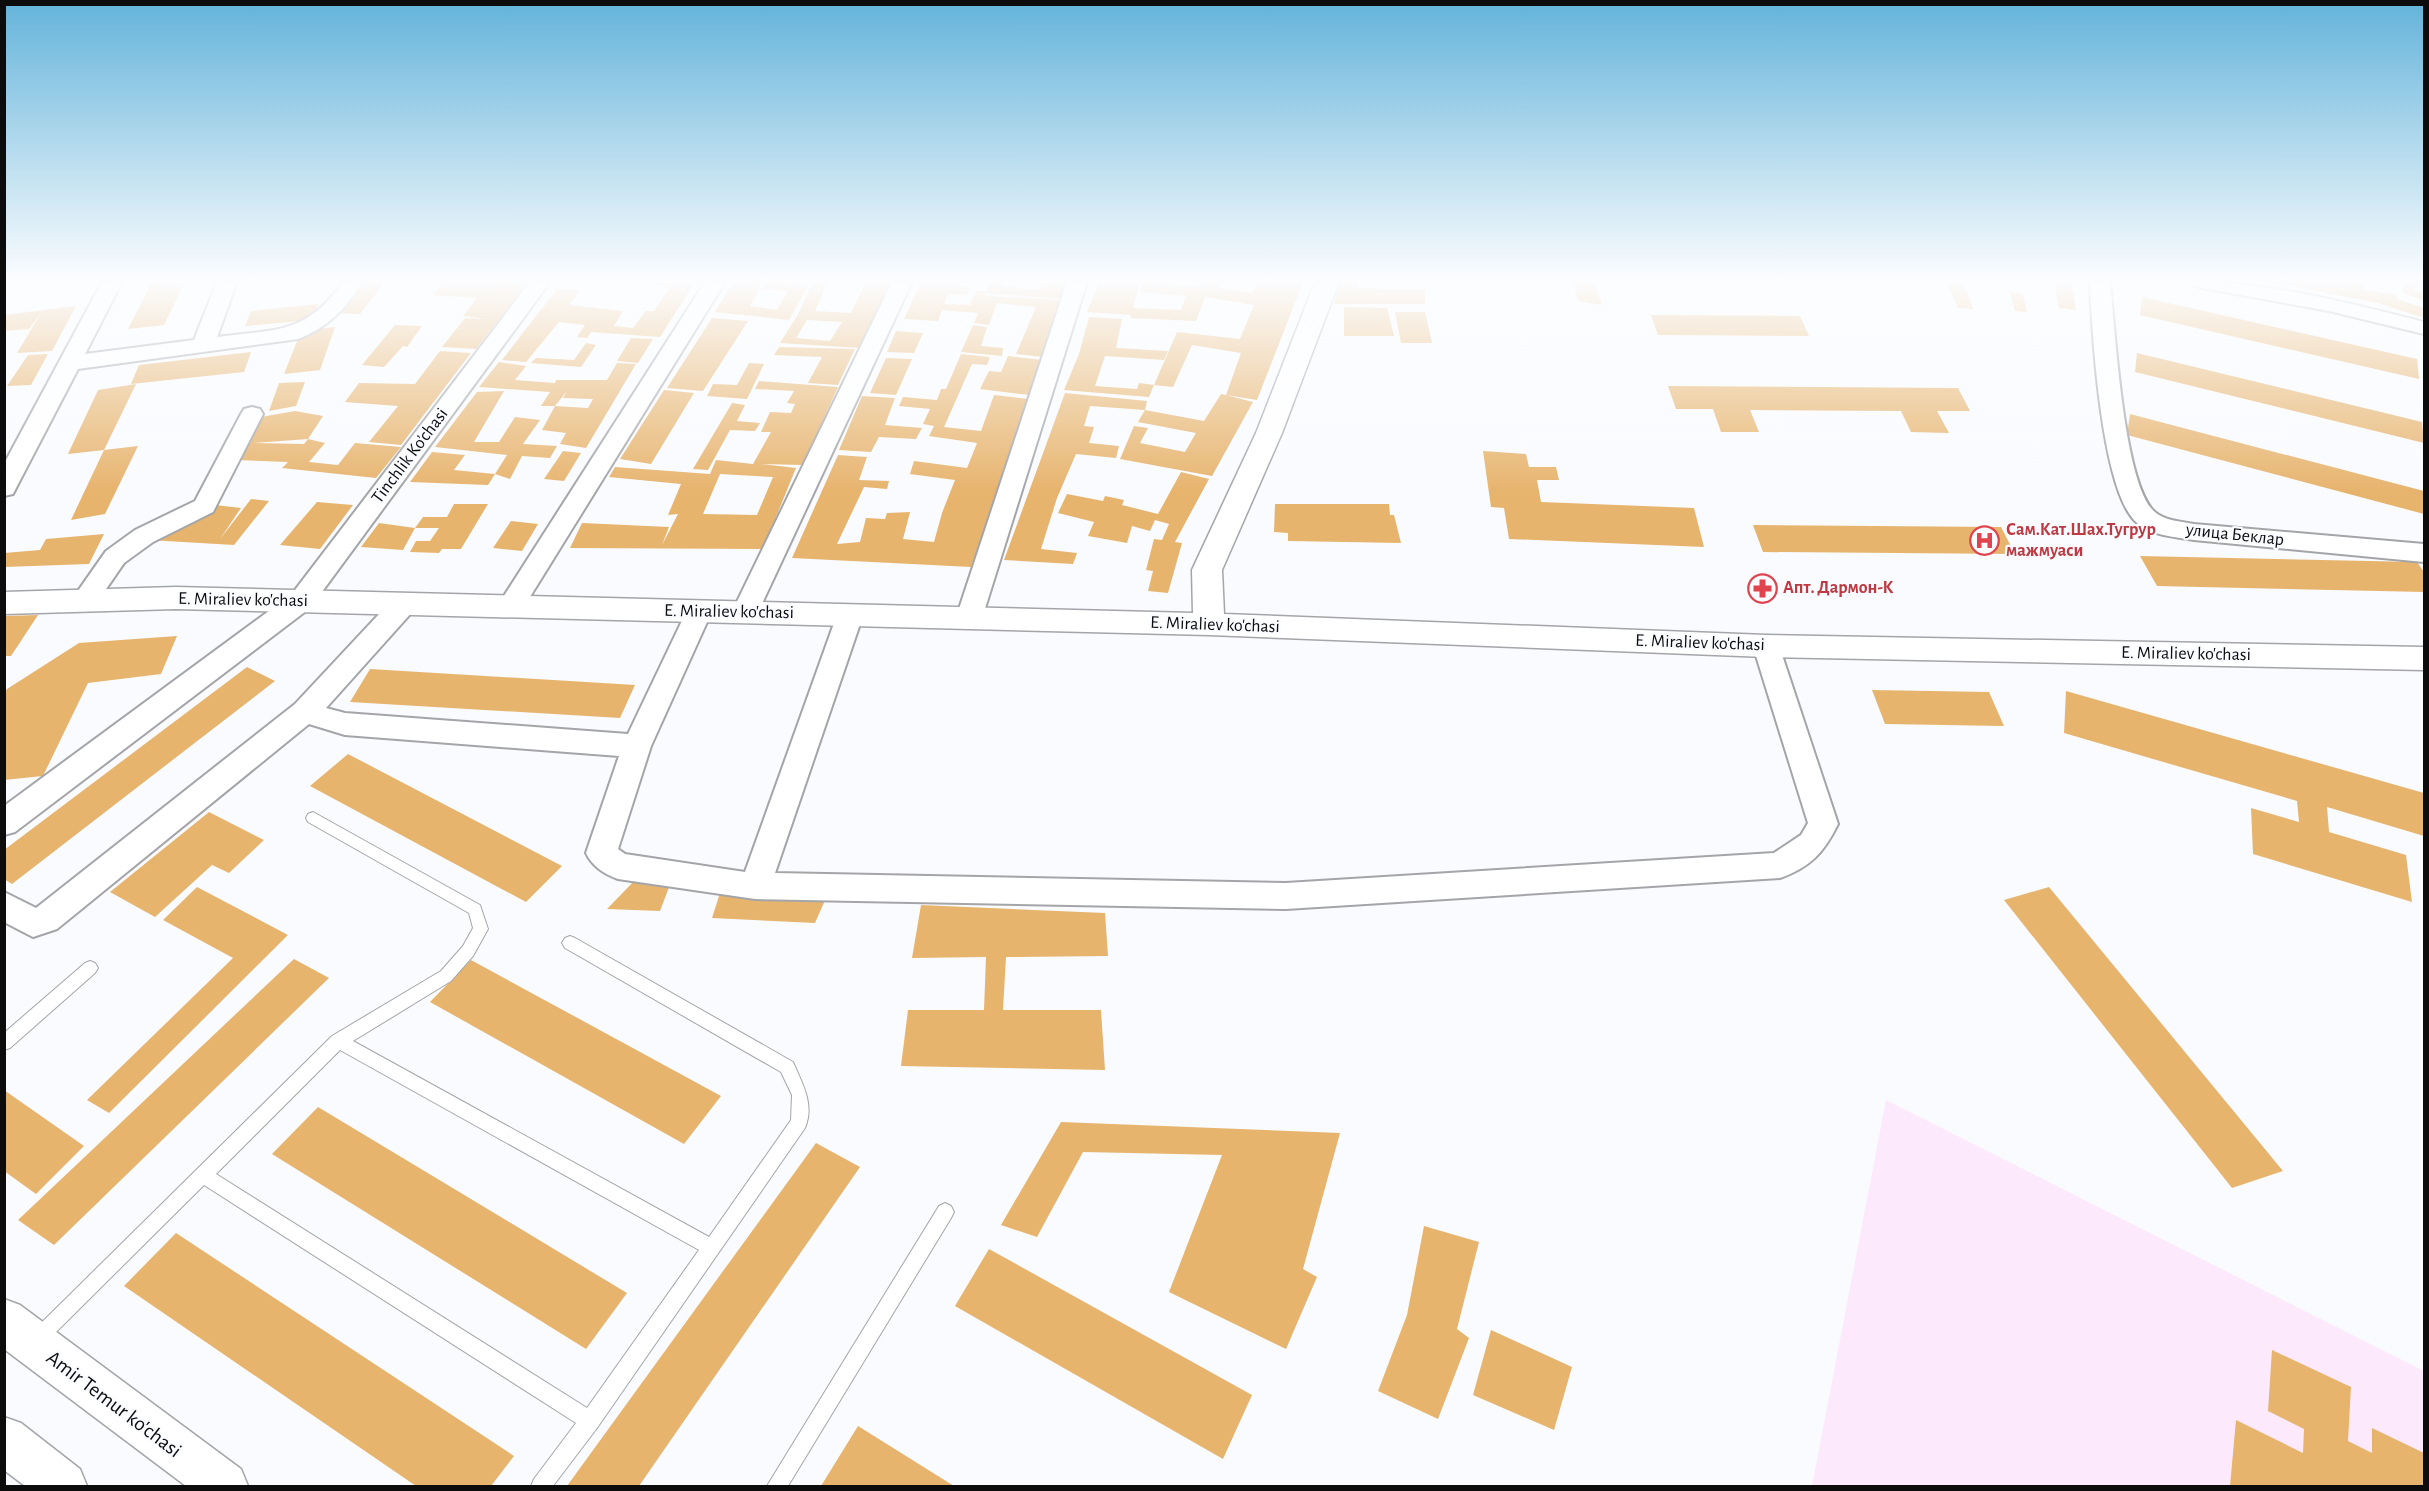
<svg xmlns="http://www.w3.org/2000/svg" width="2429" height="1491" font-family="'Alegreya Sans',sans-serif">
  <rect width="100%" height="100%" fill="#f9fbff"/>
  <path fill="#fceafc" d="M1886,1100L2424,1371V1486H1812Z"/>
  <path fill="#e7b46e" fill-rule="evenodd" d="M152,282H185L164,325L128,329Z
    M360,282H385L360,314L336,313Z
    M440,282H528L476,349L442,347L465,318L488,319L463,316L477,298L432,295L441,285L438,284Z
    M657,282H695L660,337L591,332L587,338L577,337L585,325L559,322L526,362L502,360L557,289L580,290L569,305L623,311L614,326L633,328L646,311H654L670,287L654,286Z
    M733,282H762L750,306L777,310L788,291L761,289L766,282L809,284L789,320L715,312Z
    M812,282H828L815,311L851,313L866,282H891L860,348L780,343L800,311ZM807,320L842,322L830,341L796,338Z
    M921,282H960L959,286L970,287L967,295L948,294L944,304L970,305L976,291H987L991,282H1004L1002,286L1040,290L1043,282H1069L1064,299L986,293L985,296L1063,300L1044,357L1016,354L1036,307L997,303L989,325L974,323L978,313L942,310L938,321L904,319Z
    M1099,282H1140L1133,308L1181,310L1186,296L1140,292L1142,282L1202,286L1203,282H1220L1218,288L1252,293L1257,282H1303L1257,400L1226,395L1253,402L1212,476L1120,459L1134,426L1148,428L1140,443L1185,452L1196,433L1138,422L1145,410L1204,421L1221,394L1226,395L1241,353L1192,345L1173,387L1154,385L1177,332L1240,339L1254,305L1205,297L1196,321L1130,318L1131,315L1087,312Z
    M1340,282H1359L1358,288L1425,290V304H1334Z
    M1573,282H1594L1602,305L1578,301Z
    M1946,282H1963L1973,309L1958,308Z
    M2054,282H2071L2076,310L2059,308Z
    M2270,282H2363L2364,290L2397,295V299L2424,308V318L2378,303Z
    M2403,282H2419L2415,290L2424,294V301L2402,292Z
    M2010,292L2023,294L2027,312L2015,311Z
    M2142,297L2417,359L2419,379L2140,315Z
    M318,304L312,320L245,326L251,311Z
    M76,306L52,351L17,353L41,313L29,329L4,331V315Z
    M1344,307L1387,308L1394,336H1344Z
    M1395,312H1425L1432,343H1401Z
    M1651,315L1800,316L1809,336L1658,335Z
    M1089,317L1122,319L1116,348L1168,351L1164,360L1105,356L1095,386L1137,389L1139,383L1154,385L1149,397L1064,390L1079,354Z
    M712,318L748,321L703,391L667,388Z
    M395,325L422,326L407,347L403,346L384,367L362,365Z
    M973,325L987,327L981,346L1003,348L1002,356L961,352Z
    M335,327L320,370L284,374L301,331Z
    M896,331L923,333L914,353L887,352Z
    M631,338L653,339L638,363L617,361Z
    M586,343L596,345L581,367L531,363L536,358L574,360Z
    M779,347L855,349L838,385L808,383L822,357L774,355Z
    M440,351L471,353L401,445L369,442L398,406L345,402L359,383L415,384Z
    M251,352L244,372L131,384L139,365Z
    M2137,353L2422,422L2424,443L2135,372Z
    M48,354L31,385L7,386L28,355Z
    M961,354L990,357L987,365L972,364L944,427L981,431L994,395L1028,399L1019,434L971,567L792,558L838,455L867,457L859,480L889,481L887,489L864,487L837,544L860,542L866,518L885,519L887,513L910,512L903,539L934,542L942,513L955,480L910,474L914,461L967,468L977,443L929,436L934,426L923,424L930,409L899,406L903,397L937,400L941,389H946Z
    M1008,356L1042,360L1029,395L980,389L989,371L1001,372Z
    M886,358L912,359L896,395L870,393Z
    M499,362L526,366L515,380L555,383L556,380H607L617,363L636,364L586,448L560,444L566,433L542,430L555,406H541L550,392L479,387ZM567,391L563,398L593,399L588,408L555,406Z
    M749,363L764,364L747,399L707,396L713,384L737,385Z
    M759,381L838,387L803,465L761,464L796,468L763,549L570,548L582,523L669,527L662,545L678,514L668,515L681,484L609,477L615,467L710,474L716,460L753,464L771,432H761L770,412L791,413L795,404L787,403L794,391L755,389ZM720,474L773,477L757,515L703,514Z
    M305,382L296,406L269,411L279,383Z
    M136,384L104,450L68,454L98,390Z
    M1668,386L1958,388L1970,411H1937L1949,433L1911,432L1901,411L1750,410L1759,432H1721L1713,409H1676Z
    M664,390L694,393L651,464L620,459Z
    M504,391L474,442H499L515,417L540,420L523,444L557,446L550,458L522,456L510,479L495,474L507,455L435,447L477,392Z
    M1065,393L1147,401L1145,410L1090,406L1084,426L1094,427L1089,443L1119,446L1116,458L1076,454L1057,498L1041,549L1077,553L1073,564L1004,560Z
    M862,396L895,398L885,425L922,428L916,439L879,437L871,452L839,450Z
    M732,403L745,405L737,421L760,423L755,431L730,430L708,470L693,469Z
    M295,411L323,416L308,439L253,443L304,444L308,439L325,443L309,462L338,465L355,443L401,447L376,478L282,468L288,462L237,460L261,417Z
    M2130,414L2424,491V514L2127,435Z
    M138,446L105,514L71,520L104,450Z
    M563,451L581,453L564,481L544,479Z
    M1483,451L1526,454L1529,467H1556L1559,480H1537L1541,502L1694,508L1704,547L1509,539L1504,508L1491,507Z
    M432,452L465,455L454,470L495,474L488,485L410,482Z
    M1181,472L1209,479L1175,542L1182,543L1168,593L1148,591L1153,571L1146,570L1154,539L1162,540L1169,524L1155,520L1150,531L1132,526L1127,543L1088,536L1094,522L1058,513L1067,494L1103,501L1105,496L1124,500L1122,505L1158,514Z
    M251,499L269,501L234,545L149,540L163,523L190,525L206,504L241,508L220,539Z
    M317,502L353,505L320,549L280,545Z
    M454,504H488L461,549H442L439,553L410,552L416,541H430L439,528H415L403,550L361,547L379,523L415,528L423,517H447Z
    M1275,504H1389L1390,515H1394L1401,543L1288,541V533L1274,532Z
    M511,521L538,524L522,551L493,548Z
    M1753,525L2001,527L2015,554L1763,552Z
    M104,534L89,564L4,567V553L40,550L46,539Z
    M2140,556L2417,562L2424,572V592L2157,586Z
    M38,615L11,656H4V616Z
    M177,636L161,674L88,683L43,776L4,780V693L7,689L79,643Z
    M247,667L275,681L12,884L4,879V850Z
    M370,669L635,685L620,718L350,702Z
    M1872,690L1989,692L2004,726L1885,724Z
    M2066,691L2424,793V836L2327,807L2329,832L2406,855L2412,902L2253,854L2251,808L2299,822L2297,801L2064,733Z
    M348,754L562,866L526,902L310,786Z
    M209,812L264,840L229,873L212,865L155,917L110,892Z
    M674,874L660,911L607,909L638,877Z
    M197,887L288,935L109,1113L87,1100L233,958L163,920Z
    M2049,887L2283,1171L2232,1188L2004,900Z
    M720,893L826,898L815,923L712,918Z
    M921,905L1105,913L1108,956L1006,957L1003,1010H1101L1105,1070L901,1066L908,1010H984L986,957L912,958Z
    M294,959L329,978L54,1245L18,1220Z
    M471,960L721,1096L684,1144L430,1002Z
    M4,1090L84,1146L36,1194L4,1171Z
    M318,1107L627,1293L586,1349L272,1154Z
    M1061,1122L1340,1133L1303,1269L1317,1277L1286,1349L1169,1292L1222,1155L1083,1152L1037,1237L1001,1225Z
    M816,1143L860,1167L639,1486H567Z
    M1424,1226L1479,1242L1457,1329L1469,1338L1438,1419L1378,1391L1407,1315Z
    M176,1233L514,1456L491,1486H416L124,1286Z
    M989,1249L1252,1395L1223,1459L955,1306Z
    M1491,1330L1572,1367L1554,1430L1473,1395Z
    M2272,1350L2351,1387L2348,1441L2372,1453V1428L2424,1453V1486H2230L2236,1420L2303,1453L2304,1429L2268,1411Z
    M858,1426L954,1486H821Z"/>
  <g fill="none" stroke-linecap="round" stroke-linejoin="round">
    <defs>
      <path id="service" d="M313,812L480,905L488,929L473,956L451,981L353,1041L709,1237L791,1120L792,1095L781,1072L565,948L562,943L565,938L570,936L575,938L793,1062C802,1083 815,1104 805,1128L597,1428L553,1486H531L534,1479L576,1423L204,1185L43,1345L37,1348L31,1345L28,1339L31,1333L332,1036L441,971L463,946L473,928L469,913L308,822L306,818L308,814ZM340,1050L699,1250L587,1408L216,1174Z
        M90,961L95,963L98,968L95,973L10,1048L4,1050V1033L85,963Z
        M945,1203L951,1206L954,1212L951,1218L788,1486H767L939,1206Z"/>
      <path id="minor" d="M102,282H122L85,354L194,340L217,282H237L217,337C276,329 306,335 343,282H363C345,309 329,327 298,339L78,369L16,488L13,494L4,496V464Z
        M530,282H550L310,608L15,832L4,835V806L292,594Z
        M705,282H725L520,613L511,615L502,613L498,606L502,599Z
        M892,282H912L758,612L754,619L745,621L736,619L732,612Z
        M1067,282H1087L982,618L978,625L969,627L960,625L956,618Z
        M2090,282H2110C2115,331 2123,473 2151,508C2161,521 2180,521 2194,524L2424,544V562L2194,540C2176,537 2152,536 2137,523C2101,492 2092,331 2090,282Z
        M2192,282C2271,282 2348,303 2424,322V334L2329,311L2202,288L2195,286Z
        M252,407L260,409L263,414L213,512L153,542L124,563L93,608L84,610L75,608L71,601L106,551L135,530L195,501L241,414L244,409Z
        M404,595L413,597L417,604L413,611L326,708L345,713L628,734L690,604L699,602L708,604L712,611L651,746L618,849L625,854L745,872L837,615L841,608L850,606L859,608L863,615L775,873L1286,883L1774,853L1801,835L1808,823L1753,646L1757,639L1766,636L1775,639L1779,646L1838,824C1824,852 1811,867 1780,878L1286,909L755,899L618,879C604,874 592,866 586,853L619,756L345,735L309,724L57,929L33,937L4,922V892L36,908L295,704L395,597Z"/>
      <path id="tertiary" d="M1315,282H1339L1282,433L1222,570L1224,614L1766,635L2424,647V670L1766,657L1209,635L176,609L4,614V592L176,587L1193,613L1192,570L1256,433Z"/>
      <path id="secondary" d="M4,1299L20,1305L241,1469L248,1486H186L4,1349Z
        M4,1417L21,1423L80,1469L87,1486H25L4,1470Z"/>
    </defs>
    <use href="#service" stroke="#a4a5a9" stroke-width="2"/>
    <use href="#minor" stroke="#a4a5a9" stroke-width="4"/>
    <use href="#tertiary" stroke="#a4a5a9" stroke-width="3"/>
    <use href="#secondary" stroke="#a4a5a9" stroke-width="3"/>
    <use href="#service" fill="#fff" fill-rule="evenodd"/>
    <use href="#minor" fill="#fff" fill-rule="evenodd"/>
    <use href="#tertiary" fill="#fff" fill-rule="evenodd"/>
    <use href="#secondary" fill="#fff" fill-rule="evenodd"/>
  </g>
  <linearGradient id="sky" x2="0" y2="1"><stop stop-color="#63b3da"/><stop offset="0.57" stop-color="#fcfdff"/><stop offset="1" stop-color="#fcfdff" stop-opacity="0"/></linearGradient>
  <rect width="2429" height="491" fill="url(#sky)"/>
  <defs>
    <symbol id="hospital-ring" viewBox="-11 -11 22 22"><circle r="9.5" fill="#f9fbff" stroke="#e0444e" stroke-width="1.5"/><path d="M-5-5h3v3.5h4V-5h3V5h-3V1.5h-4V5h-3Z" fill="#e0444e"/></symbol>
    <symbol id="pharmacy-ring" viewBox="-11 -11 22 22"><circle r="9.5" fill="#f9fbff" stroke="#e0444e" stroke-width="1.5"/><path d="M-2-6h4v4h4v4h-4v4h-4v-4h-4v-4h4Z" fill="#e0444e"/></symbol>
  </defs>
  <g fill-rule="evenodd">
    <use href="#hospital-ring" x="1968" y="524" width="33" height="33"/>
    <use href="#pharmacy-ring" x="1746" y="572" width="33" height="33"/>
  </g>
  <g text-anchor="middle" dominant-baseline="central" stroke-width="4.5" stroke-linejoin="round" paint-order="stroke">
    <g font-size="18" fill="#0c0c0d" stroke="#f9fbff">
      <text transform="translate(410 456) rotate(-53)">Tinchlik Ko’chasi</text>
      <text transform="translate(2235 535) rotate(6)">улица Беклар</text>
      <text transform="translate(243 600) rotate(1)">E. Miraliev ko'chasi</text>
      <text transform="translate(729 612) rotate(1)">E. Miraliev ko'chasi</text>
      <text transform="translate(1215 625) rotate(2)">E. Miraliev ko'chasi</text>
      <text transform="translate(1700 643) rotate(2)">E. Miraliev ko'chasi</text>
      <text transform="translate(2186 654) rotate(1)">E. Miraliev ko'chasi</text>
    </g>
    <g font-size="18" font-weight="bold" fill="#be3a42" stroke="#f9fbff" text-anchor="start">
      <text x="2006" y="530">Сам.Кат.Шах.Тугрур<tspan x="2006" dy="21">мажмуаси</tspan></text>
      <text x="1783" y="588">Апт. Дармон-К</text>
    </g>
    <g font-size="21" fill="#0c0c0d" stroke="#f9fbff">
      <text transform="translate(114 1404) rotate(37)">Amir Temur ko'chasi</text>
    </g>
  </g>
  <rect width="2429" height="1491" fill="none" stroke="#0c0c0d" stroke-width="12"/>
</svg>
